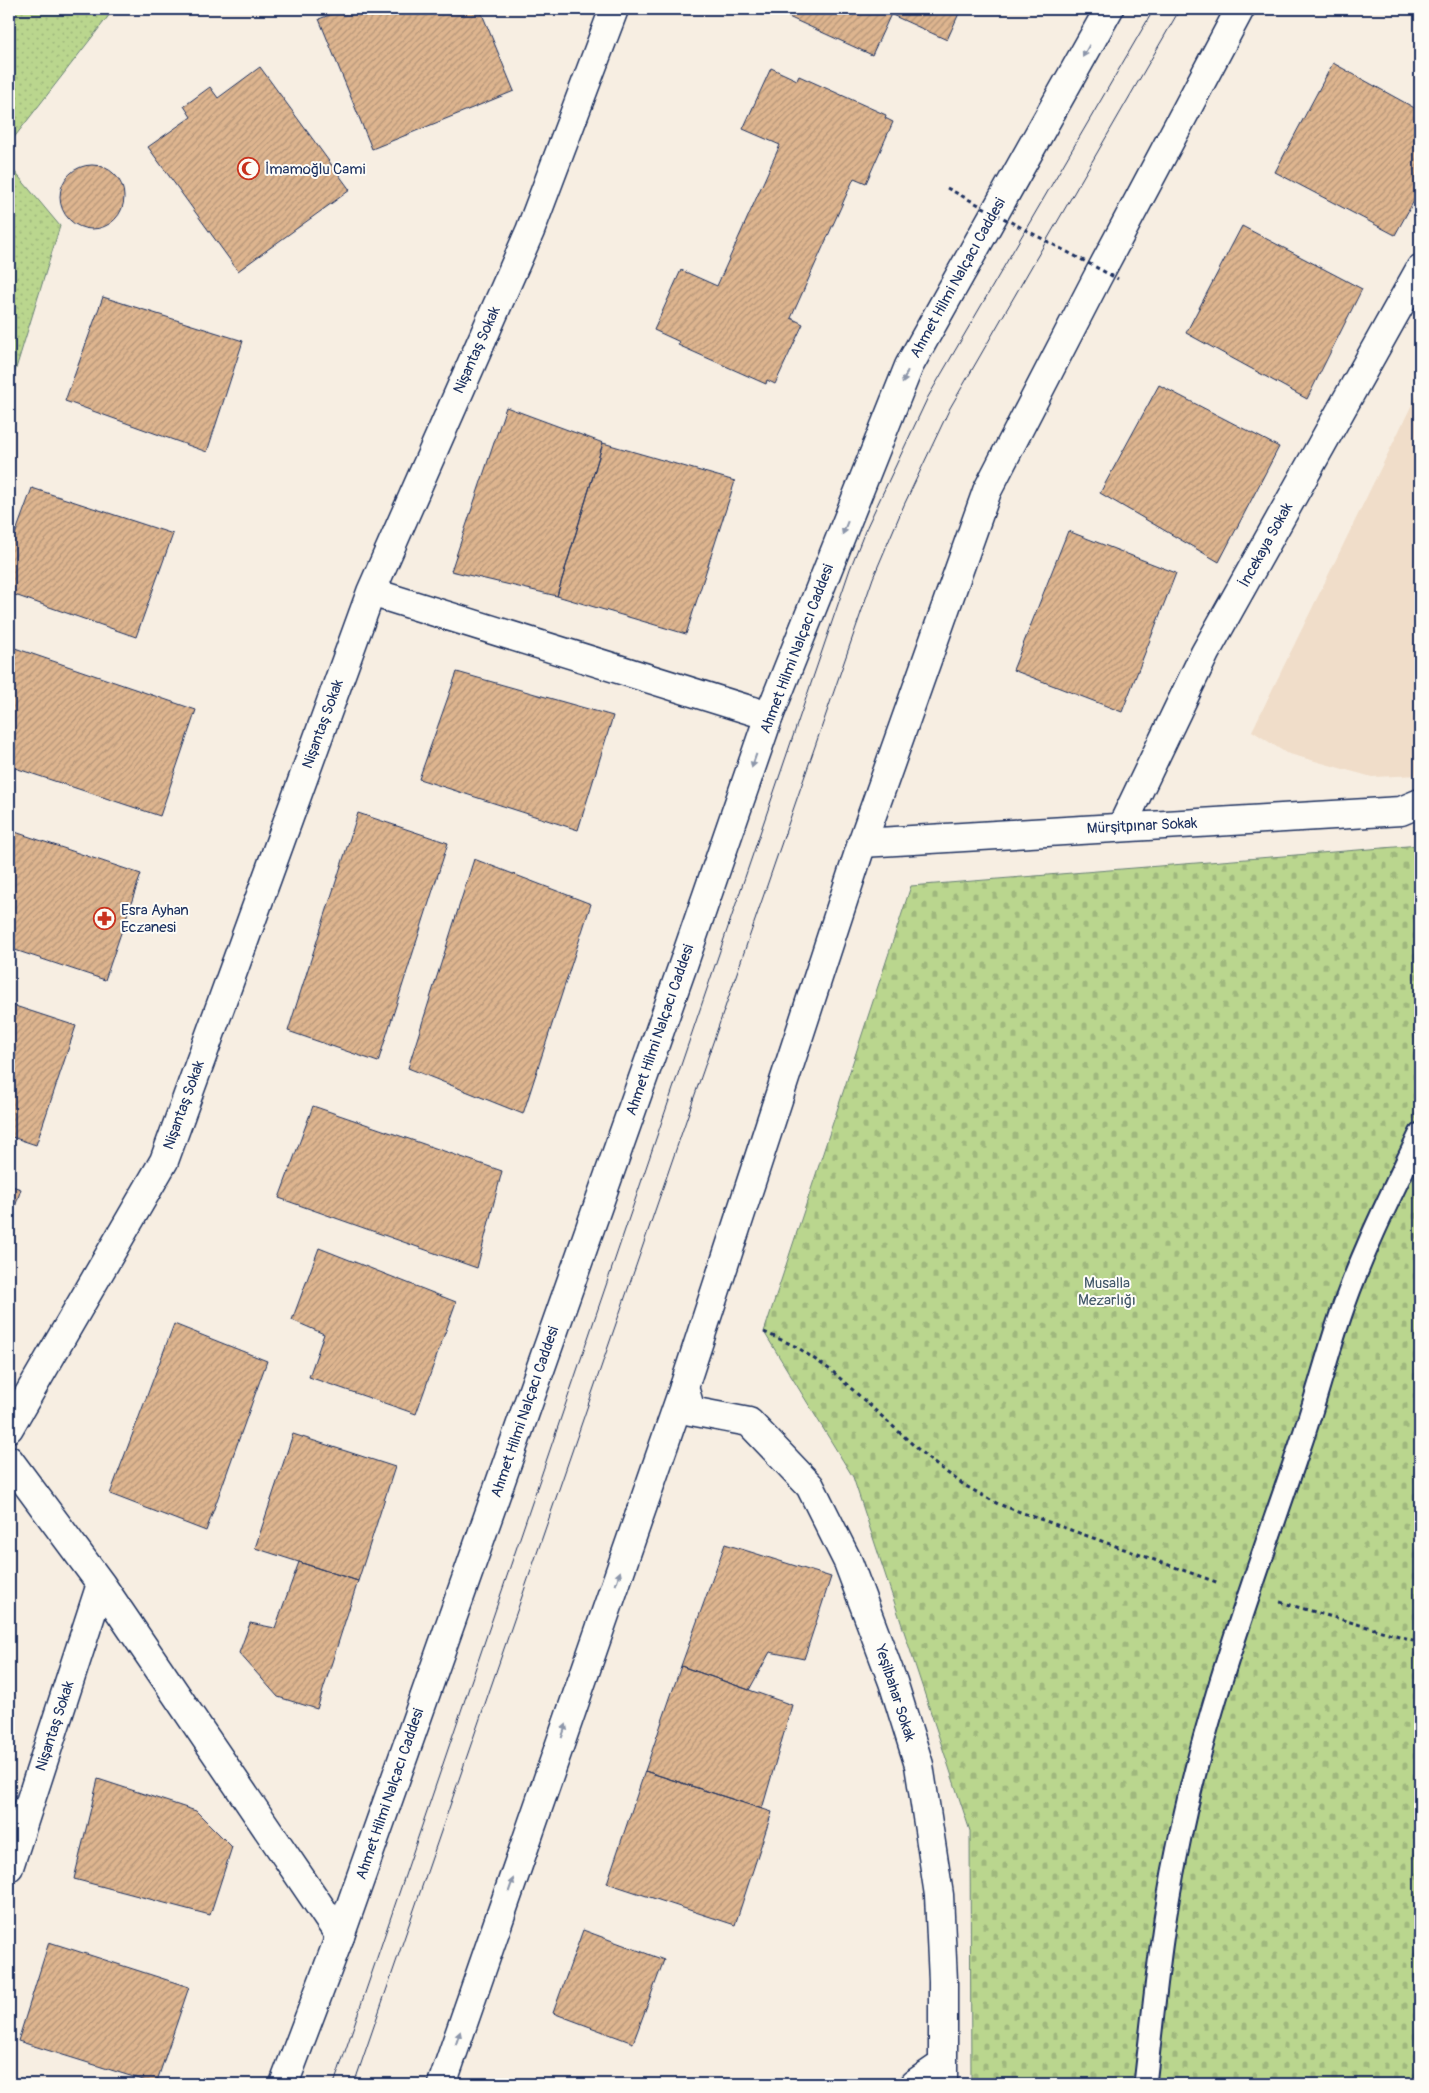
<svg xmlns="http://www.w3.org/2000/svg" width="1429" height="2093" font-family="Pangolin,sans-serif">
  <defs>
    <pattern id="grass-dots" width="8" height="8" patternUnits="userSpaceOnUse" patternTransform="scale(1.25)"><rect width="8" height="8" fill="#bad68e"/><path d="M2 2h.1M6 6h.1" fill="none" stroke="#9fb87d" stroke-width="1.8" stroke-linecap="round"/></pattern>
    <pattern id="cemetery-stones" width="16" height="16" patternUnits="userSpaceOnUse" patternTransform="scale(1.25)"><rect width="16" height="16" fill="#bad68e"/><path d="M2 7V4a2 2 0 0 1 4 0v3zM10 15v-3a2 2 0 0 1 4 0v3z" fill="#9fb87d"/></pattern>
    <pattern id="building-hatch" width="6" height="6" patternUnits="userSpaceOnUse" patternTransform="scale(1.25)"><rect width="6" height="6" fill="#deb58f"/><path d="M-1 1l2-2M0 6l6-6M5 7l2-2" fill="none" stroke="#b39478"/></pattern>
  </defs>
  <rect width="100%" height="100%" fill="#f7eee2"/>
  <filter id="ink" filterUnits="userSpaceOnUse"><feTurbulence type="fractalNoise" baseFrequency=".02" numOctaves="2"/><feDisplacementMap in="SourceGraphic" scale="10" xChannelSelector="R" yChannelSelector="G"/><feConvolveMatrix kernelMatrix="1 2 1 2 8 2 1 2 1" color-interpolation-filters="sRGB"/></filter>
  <g filter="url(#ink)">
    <path fill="#f0ddc9" d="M1420,388V775L1372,777L1286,753L1252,731Z"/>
    <path fill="url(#grass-dots)" stroke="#6a8276" d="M9,9H114L9,144Z
      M9,165L60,226L9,391Z"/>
    <path fill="url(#cemetery-stones)" stroke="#6a8276" d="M1420,845V2084H971L970,1831L853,1477L764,1332L911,886Z"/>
    <path fill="url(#building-hatch)" stroke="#1b2f5e" d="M345,9H480L514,91L372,149L319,19Z
      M771,9H879L891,14L872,55Z
      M879,9H961L947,40Z
      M1333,63L1420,111V190L1395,235L1275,172Z
      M260,67L350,190L238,271L148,147L191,117L184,106L210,87L218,98Z
      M771,68L797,80L799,76L886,115L885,118L893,122L866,183L854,178L791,318L803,324L775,384L767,380L766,384L678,345L680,342L654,330L681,270L717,286L780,145L743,129Z
      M60 197a32 32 0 1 1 64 0a32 32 0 1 1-64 0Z
      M1242,226L1362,289L1307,399L1186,333Z
      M103,297L243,341L207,452L65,401Z
      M1159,385L1279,447L1219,562L1100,493Z
      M506,407L603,443L557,596L451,571Z
      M603,443L735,481L686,634L557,596Z
      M32,488L173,534L136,637L9,593V551Z
      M1068,531L1176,573L1122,712L1013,670Z
      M9,646L196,710L160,816L9,766Z
      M457,672L613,716L578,830L419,779Z
      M358,813L448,843L378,1062L288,1031Z
      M9,830L141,874L105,980L9,948Z
      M474,859L591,904L523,1114L408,1068Z
      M9,1004L76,1026L36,1145L9,1136Z
      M313,1106L502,1171L477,1268L279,1198Z
      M9,1185L21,1189L9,1225Z
      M319,1248L456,1302L416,1414L309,1377L324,1334L292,1320Z
      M174,1324L267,1361L206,1531L110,1494Z
      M293,1434L395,1467L358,1581L255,1548Z
      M725,1544L831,1577L804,1659L770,1652L749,1690L681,1666Z
      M299,1562L358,1581L317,1709L278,1697L239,1653L250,1623L275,1628Z
      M681,1666L792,1705L762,1809L645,1771Z
      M645,1771L772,1812L735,1925L607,1883Z
      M98,1779L196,1811L232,1847L210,1915L74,1879Z
      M583,1930L664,1960L633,2043L553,2013Z
      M49,1942L189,1987L156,2084L18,2041Z"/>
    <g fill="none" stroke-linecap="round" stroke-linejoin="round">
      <defs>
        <path id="service" d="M1145,2084C1154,2007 1161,1928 1177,1852C1204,1713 1255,1579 1300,1446C1315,1403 1326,1359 1340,1317C1361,1254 1392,1193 1420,1134"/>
        <path id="minor" d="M371,592L769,716
          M1122,826L1205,653L1420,269
          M862,843L1401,811L1420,803
          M684,1387L691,1411L749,1422L810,1486L848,1562L893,1682L919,1765L939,1895L943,1981V2084
          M9,1428L164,1161L371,592L530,231L614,9
          M9,1460L101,1584L340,1936
          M9,1867L101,1584
          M914,2084L943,2064"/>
        <path id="primary" d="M284,2084L340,1936L683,965L769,716L909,366L1109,9
          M442,2084L684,1387L862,843L987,491L1096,280L1240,9"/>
      </defs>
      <use href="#service" stroke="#1b2f5e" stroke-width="25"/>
      <use href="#minor" stroke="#1b2f5e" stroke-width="31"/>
      <use href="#primary" stroke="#1b2f5e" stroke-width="31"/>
      <path stroke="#1b2f5e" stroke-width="3" stroke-dasharray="4 4" stroke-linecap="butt" d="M764,1332L797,1347L832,1371L931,1461L964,1485L998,1504L1219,1583
        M1280,1602L1420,1642"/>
      <use href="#service" stroke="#fdfcf7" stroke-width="21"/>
      <use href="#minor" stroke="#fdfcf7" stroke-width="28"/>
      <use href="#primary" stroke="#fdfcf7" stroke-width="28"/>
      <path stroke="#1b2f5e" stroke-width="1" d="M334,2084L850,569L865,531L928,397L1154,9
        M354,2084L873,578L904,505L950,408L1180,9"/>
      <path stroke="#1b2f5e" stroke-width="3" stroke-dasharray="4 4" stroke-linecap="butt" d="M947,188L1118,279"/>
    </g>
    <defs><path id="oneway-solid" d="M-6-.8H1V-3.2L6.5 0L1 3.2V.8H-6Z" transform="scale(1.25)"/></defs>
    <g fill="#8c96aa">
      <use href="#oneway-solid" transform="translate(1086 51) rotate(119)"/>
      <use href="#oneway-solid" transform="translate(905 377) rotate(112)"/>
      <use href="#oneway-solid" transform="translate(845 528) rotate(112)"/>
      <use href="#oneway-solid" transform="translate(754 761) rotate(109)"/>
      <use href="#oneway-solid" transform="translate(618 1578) rotate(-71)"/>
      <use href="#oneway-solid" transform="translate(564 1731) rotate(-71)"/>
      <use href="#oneway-solid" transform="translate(511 1885) rotate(-71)"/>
      <use href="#oneway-solid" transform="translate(458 2038) rotate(-71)"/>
    </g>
  </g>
  <defs>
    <symbol id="mosque-ring" viewBox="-11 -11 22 22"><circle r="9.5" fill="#fdfcf7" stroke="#c8321e" stroke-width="1.5"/><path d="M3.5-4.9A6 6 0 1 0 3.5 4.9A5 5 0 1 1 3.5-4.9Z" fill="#c8321e"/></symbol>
    <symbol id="pharmacy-ring" viewBox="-11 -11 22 22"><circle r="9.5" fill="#fdfcf7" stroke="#c8321e" stroke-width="1.5"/><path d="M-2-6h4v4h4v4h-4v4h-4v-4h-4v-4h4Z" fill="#c8321e"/></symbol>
  </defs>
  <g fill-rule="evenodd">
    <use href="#mosque-ring" x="236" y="156" width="25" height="25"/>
    <use href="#pharmacy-ring" x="92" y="906" width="25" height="25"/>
  </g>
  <g text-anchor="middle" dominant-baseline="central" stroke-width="4" stroke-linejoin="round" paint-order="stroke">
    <g font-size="15" fill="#1b2f5e" stroke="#fdfcf7" text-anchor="start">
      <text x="265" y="169">İmamoğlu Cami</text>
      <text x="121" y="910">Esra Ayhan<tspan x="121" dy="17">Eczanesi</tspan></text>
    </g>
    <g font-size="15" fill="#1b2f5e" stroke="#fdfcf7">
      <text transform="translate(958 278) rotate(-61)">Ahmet Hilmi Nalçacı Caddesi</text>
      <text transform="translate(477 350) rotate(-66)">Nişantaş Sokak</text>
      <text transform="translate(1266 545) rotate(-61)">İncekaya Sokak</text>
      <text transform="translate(797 649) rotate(-69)">Ahmet Hilmi Nalçacı Caddesi</text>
      <text transform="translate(323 724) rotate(-70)">Nişantaş Sokak</text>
      <text transform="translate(1142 826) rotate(-3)">Mürşitpınar Sokak</text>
      <text transform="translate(660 1030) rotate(-71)">Ahmet Hilmi Nalçacı Caddesi</text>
      <text transform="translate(184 1105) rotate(-70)">Nişantaş Sokak</text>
      <text transform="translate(525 1412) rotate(-71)">Ahmet Hilmi Nalçacı Caddesi</text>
      <text transform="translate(895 1693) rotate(72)">Yeşilbahar Sokak</text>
      <text transform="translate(55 1726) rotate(-72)">Nişantaş Sokak</text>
      <text transform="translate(390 1794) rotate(-71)">Ahmet Hilmi Nalçacı Caddesi</text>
    </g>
    <g font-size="15" fill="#43596a" stroke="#fdfcf7">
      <text x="1107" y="1283">Musalla<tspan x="1107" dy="17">Mezarlığı</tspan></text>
    </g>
  </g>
  <rect width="1429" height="2093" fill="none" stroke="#fdfcf7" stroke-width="30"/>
  <rect x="15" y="15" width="1399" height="2063" fill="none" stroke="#1b2f5e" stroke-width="2" filter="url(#ink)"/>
</svg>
